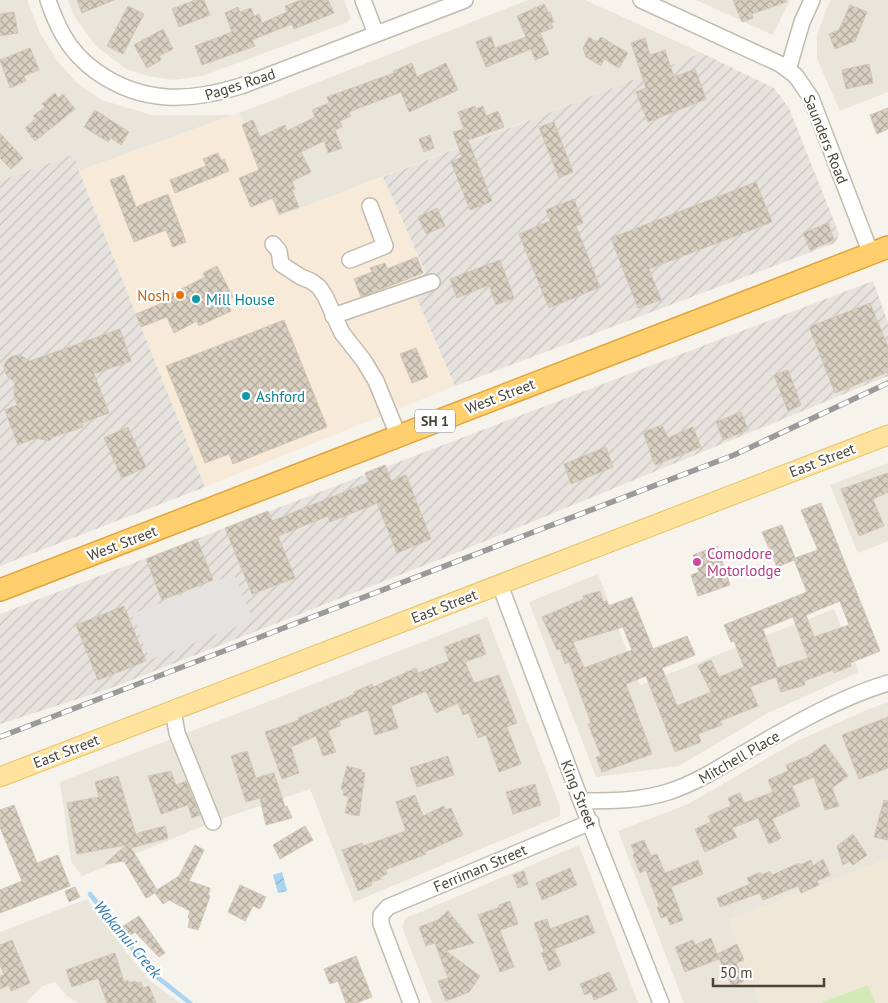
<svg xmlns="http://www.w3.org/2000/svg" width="888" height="1003" font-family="'PT Sans',sans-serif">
  <defs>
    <pattern id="industrial-furrows" width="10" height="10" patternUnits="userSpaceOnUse" patternTransform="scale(1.25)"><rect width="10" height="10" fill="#e6e2dd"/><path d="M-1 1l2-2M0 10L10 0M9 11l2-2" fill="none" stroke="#c7c3be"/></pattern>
    <pattern id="water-waves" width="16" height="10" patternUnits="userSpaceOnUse" patternTransform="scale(1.25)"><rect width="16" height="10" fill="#a9d4f2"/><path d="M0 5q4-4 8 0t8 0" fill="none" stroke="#8caec5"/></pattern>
    <pattern id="building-cross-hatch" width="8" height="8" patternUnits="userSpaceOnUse" patternTransform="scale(1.25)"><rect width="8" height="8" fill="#d8cfc1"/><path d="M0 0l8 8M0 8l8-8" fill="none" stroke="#b1aa9e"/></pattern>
  </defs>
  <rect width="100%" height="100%" fill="#f6f3ec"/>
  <path fill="#eae5da" d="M0,0H27L41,35L58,62L78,84L102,100L152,115H233L79,171L74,154L0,181Z
    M68,0H344L351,18L346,23L202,76L172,80L148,76L126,69L96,46L74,16Z
    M528,0H585L702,53L278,217L239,113Z
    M696,0H790L773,35Z
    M831,0H888V92L840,111L817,59V35L828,5Z
    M888,463V541L858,553L830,485Z
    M598,574L640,685L834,609L859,672L768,713L679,766L596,777L529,602Z
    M487,617L560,806V816L354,902L310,789L213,822L82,876L71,861L60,782Z
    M888,702V859L729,920L760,1003H684L618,831L688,804L797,741L869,709Z
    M579,845L638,1003H432L402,927L406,918Z
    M87,899L126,952L149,980L180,1003H78L67,996L55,982L42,986L26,1003H0V932Z"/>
  <path fill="#f7ead8" d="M239,113L278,217L383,177L426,273L409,280L455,386L205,487L79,171Z"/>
  <path fill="url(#industrial-furrows)" d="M702,53L774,88L789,108L839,234L835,243L455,386L409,280L426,273L383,177Z
    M74,154L79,171L205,487L0,566V181Z
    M873,281L888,323V376L456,553L106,690L0,724V614Z"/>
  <path fill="#efe8d6" d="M888,859V1003H760L729,920Z"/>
  <path fill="#d2eab5" d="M868,985L875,1003H821Z"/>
  <path fill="#e5e3e0" d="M234,574L253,620L150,660L132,614Z"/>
  <path fill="url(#water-waves)" d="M282,872L287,891L278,893L273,875Z"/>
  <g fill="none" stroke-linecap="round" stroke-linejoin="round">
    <path stroke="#a9d4f2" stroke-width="4.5" d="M90,894L152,973L190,1003"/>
  </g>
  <path fill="url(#building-cross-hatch)" stroke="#d3c7b4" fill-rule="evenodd" d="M77,0H114L82,13Z
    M195,0H204L210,15L179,27L172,9Z
    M301,0H328L334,13L294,29L292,24L252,40L255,46L202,65L195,46L232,32L225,13L238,7L240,12L251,8L254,16L259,14L262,23L287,12L285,6Z
    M733,0H786V2L752,14L753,18L742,22Z
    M544,4L548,12H550L554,22L551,23L553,28L540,33L549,54L535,60L531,49L486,67L476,42L491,36L495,48L526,37L517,16Z
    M850,5L867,12L855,41L835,49L829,34L839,30Z
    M128,6L144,14L123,54L107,46Z
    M14,12L18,33L0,36V14Z
    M163,29L173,49L159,56L161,60L147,68L134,45Z
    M589,37L597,42L601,37L628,53L619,68L604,59L601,66L586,57L583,48Z
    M645,38L650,55L665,50L674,77L695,69L706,99L648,122L636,92L646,88L631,43Z
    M30,48L39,70L24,76L26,81L10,88L0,60Z
    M412,63L417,77L446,63L458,90L409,112L401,92L349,112L351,116L340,121L342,127L335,130L342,148L328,153L324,141L301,152L311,172L292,181L295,189L292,190L299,207L279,214L273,198L251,207L239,178L259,170L242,125L253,120L260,137L285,125L287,131L315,117L312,110L329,103L327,97L394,73L393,71Z
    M869,64L873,83L846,89L842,70Z
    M55,93L58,98L63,94L75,109L35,141L25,128L36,119L33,116L45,107L42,104Z
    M475,106L476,109L483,106L486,116L498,111L504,127L468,140L492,201L470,210L451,162L462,157L453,132L464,129L458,112Z
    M888,108V129L877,134L870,115Z
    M95,110L129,132L121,145L111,138L108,142L84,127Z
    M554,122L573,172L559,178L539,127Z
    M0,133L23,158L11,169L0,158Z
    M430,135L434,148L424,152L419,139Z
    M218,153L221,160L224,159L229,171L175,193L170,180L206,166L203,159Z
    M124,175L136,207L168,194L186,242L173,247L166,230L134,242L110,180Z
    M756,182L772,222L649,269L661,300L638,308L611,238Z
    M574,199L583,223L576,226L600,287L549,308L519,234L550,221L546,210Z
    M437,208L445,226L426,234L418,217Z
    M828,223L834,240L810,250L803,233Z
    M417,257L423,273L361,297L354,279L372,272L370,268L385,263L387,269Z
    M500,260L514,298L496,305L489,285L457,298L450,279Z
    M217,266L233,297L226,301L231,311L199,326L197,321L174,333L167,317L141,327L136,314L160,304L158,301L205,277L203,273Z
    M870,303L888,347V372L835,393L809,327Z
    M284,320L327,427L233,464L229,454L205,463L166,366Z
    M120,329L131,361L94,374L109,413L82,423L83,427L53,437L49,441L36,438L18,445L5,410L17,405L14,394L15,382L8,377L5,372L4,365L8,359L13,356L20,355L30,361Z
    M416,348L428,377L412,383L400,354Z
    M788,370L801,405L788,411L774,375Z
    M741,412L748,430L723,440L716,422Z
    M662,425L668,438L693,427L701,447L655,465L643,432Z
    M128,427L146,467L122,478L104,438Z
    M606,447L613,467L571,484L564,464Z
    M385,465L391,481L406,475L431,539L397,553L377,503L330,522L328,516L278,536L295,578L252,594L225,528L268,511L272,521L369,482L365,473Z
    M888,473V492L873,499L884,526L859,536L841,489Z
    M821,503L880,651L850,663L851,666L834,673L833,670L804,681L805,685L781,692L776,677L750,687L758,706L720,721L722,725L698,734L701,742L675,752L646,676L626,684L652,754L602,772L596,757L601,756L588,724L591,723L569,662L565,664L560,649L557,650L542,617L584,599L583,596L600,591L603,602L607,601L608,606L632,597L653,649L687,636L695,655L662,668L677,706L711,692L698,666L711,660L719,677L744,667L734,641L731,642L724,625L807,592L794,560L777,567L762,532L782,525L795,558L818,550L801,510ZM840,601L849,625L814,637L806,615ZM793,617L808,658L777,668L763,629ZM623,627L632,650L584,668L573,642Z
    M197,539L213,580L162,600L146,559Z
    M717,546L730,585L698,596L691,575L699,572L693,555Z
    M124,606L146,661L98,680L76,625Z
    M479,634L486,654L465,662L474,683L499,675L517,723L507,727L521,764L499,772L486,735L478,738L469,713L463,715L458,703L436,713L426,691L391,706L398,728L375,735L368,710L339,721L341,725L328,731L336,752L323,756L316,736L291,747L299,773L282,779L265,732L299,720L298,718L355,694L354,692L372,684L373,687L416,668L418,673L449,661L444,647Z
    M888,717V768L859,779L842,735Z
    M825,744L848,776L832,788L839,806L825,810L814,777L792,786L800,806L772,819L781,838L769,844L758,818L732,828L737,837L705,852L695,829L711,822L708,816L731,806L728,798L740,793L744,803L773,792L768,780L788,771L786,765L808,756Z
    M247,751L256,778L274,773L285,807L287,806L292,818L266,825L260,798L246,802L231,756Z
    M448,756L454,775L417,787L410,768Z
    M347,766L362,770L361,772L365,773L359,816L345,813L349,797L343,795L344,790L341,789Z
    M171,771L176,785L186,781L200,815L192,818L188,805L161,814L148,776Z
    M118,776L136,835L138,833L165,826L168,838L131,848L157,890L179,876L195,845L204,850L189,881L210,888L208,895L210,896L198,930L188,927L190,918H188L190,911L169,900L163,904L155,893L146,898L124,861L105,864L126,845L77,854L67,803L99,797L95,782Z
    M535,784L541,805L513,814L506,792Z
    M415,795L423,816L444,806L445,810L451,808L463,835L425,852L426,854L385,870L387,874L380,877L381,879L371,882L372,885L358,891L342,850L362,843L363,846L406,831L396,802Z
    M884,800L888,801V840L874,837Z
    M14,805L37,863L58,855L70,886L0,913V890L22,881L0,827V810Z
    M305,826L313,840L280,859L273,845Z
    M853,834L867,855L853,865L849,861L843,865L837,846Z
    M644,840L651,856L657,854L665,873L698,860L703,874L671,887L683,920L670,925L667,916L661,918L657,907L659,906L646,870L640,873L633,855L635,853L631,845Z
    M823,859L830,875L817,881L819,885L801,893L798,886L763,900L760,893L720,907L717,898L750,884L747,878L760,872L761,875L770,871L772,875L799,863L800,865L811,860L813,866Z
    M570,868L577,885L542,900L536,883Z
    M524,871L528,884L518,888L513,875Z
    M240,885L266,897L260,909L253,906L245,921L228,912Z
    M75,887L80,897L69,902L65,891Z
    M510,901L518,924L500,930L514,967L500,972L478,915L500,907L499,905Z
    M448,911L474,943L446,951L480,976L469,992L446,1001L438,981L448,978L435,943L426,946L419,927L438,920Z
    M588,915L595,933L554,949L561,965L549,971L541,953L544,952L534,923L547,919L550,929Z
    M139,916L165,953L159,957L135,932L129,936L122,927Z
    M711,938L717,954L737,944L744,960L736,963L744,981L732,986L717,954L719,959L685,972L675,947L693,940L695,945Z
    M12,940L30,983L11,991L9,985L0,989V976L4,975L0,964V945Z
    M115,953L124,982L128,980L129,983L135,981L136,983L141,982L143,988L149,986L156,1003H107L98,978L72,987L66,970Z
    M356,956L372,997L356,1003H346L338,981L330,984L324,969Z
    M609,972L617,990L594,1000L591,992L585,995L580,984Z"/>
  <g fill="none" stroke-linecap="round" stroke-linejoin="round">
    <defs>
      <path id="minor" d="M48,0C52,12 57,24 63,35C71,49 84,63 97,72C143,104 189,102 241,86L465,0
        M363,0L376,34
        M641,0L780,64L796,76L811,98L871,254
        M788,70L802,22L812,0
        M273,244L279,251L281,264L301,277L311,281L319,287L325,296L342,333L364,361L376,381L398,435
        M350,260L385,246L370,206
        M333,316L432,282
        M500,585L581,801L661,1003
        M173,710L177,733L213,822
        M581,801C610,801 640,801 668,792C693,784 716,770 739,756C786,729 835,699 888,683
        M411,1003L381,924V915L388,907L591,822"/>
      <path id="major" d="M0,777L888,435"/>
      <path id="highway" d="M0,590L888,247"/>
    </defs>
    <use href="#minor" stroke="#c2bbae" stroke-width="18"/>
    <use href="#major" stroke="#e6c16a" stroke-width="21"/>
    <use href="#highway" stroke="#e0a43c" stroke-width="24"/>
    <use href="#minor" stroke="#fff" stroke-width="15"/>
    <use href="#major" stroke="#ffe39c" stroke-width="19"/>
    <use href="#highway" stroke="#ffcf6e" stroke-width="21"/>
    <defs>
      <path id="rail" d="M0,737L734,455L888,383"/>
    </defs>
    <use href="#rail" stroke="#9a9a9a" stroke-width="5.5"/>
    <use href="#rail" stroke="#fff" stroke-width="4" stroke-dasharray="11" stroke-linecap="butt"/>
  </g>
  <circle fill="#e8710a" stroke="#fff" stroke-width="2" cx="180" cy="295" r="5"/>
  <g fill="#0f9aa8" stroke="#fff" stroke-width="2">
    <circle cx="196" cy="299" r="5"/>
    <circle cx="246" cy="396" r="5"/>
  </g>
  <circle fill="#d1479c" stroke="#fff" stroke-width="2" cx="697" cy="562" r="5"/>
  <g text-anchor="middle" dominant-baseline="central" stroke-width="4.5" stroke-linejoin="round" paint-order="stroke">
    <rect fill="#fff" stroke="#817c74" stroke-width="1" x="415" y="409.5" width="40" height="23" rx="4"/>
    <g font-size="14" font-weight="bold" fill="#4b4439">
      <text x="435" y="421">SH 1</text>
    </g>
    <g font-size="15" fill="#4b4439" stroke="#fff">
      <text transform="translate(240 84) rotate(-18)">Pages Road</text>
      <text transform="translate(826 139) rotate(68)">Saunders Road</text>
      <text transform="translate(500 396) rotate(-21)">West Street</text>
      <text transform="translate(822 460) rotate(-21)">East Street</text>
      <text transform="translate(122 543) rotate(-21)">West Street</text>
      <text transform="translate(444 606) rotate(-21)">East Street</text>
      <text transform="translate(66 751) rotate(-21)">East Street</text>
      <text transform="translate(739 757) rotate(-30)">Mitchell Place</text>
      <text transform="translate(579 794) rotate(68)">King Street</text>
      <text transform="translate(480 868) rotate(-23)">Ferriman Street</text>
    </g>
    <g font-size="15" fill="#c56008" stroke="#fff" text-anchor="end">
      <text x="170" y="295">Nosh</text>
    </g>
    <g font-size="15" fill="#0d838f" stroke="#fff" text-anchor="start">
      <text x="206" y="299">Mill House</text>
      <text x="256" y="396">Ashford</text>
    </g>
    <g font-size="15" fill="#b23c85" stroke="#fff" text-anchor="start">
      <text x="707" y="553">Comodore<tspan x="707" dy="17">Motorlodge</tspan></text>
    </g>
    <g font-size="16" font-style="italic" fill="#2e7ab2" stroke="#fff">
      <text transform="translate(128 939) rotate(50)">Wakanui Creek</text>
    </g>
  </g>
  <path d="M713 978v8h111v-8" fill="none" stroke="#4b4439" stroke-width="2.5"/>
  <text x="720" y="978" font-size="15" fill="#4b4439" stroke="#ffffff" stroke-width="4" paint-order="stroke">50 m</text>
</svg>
